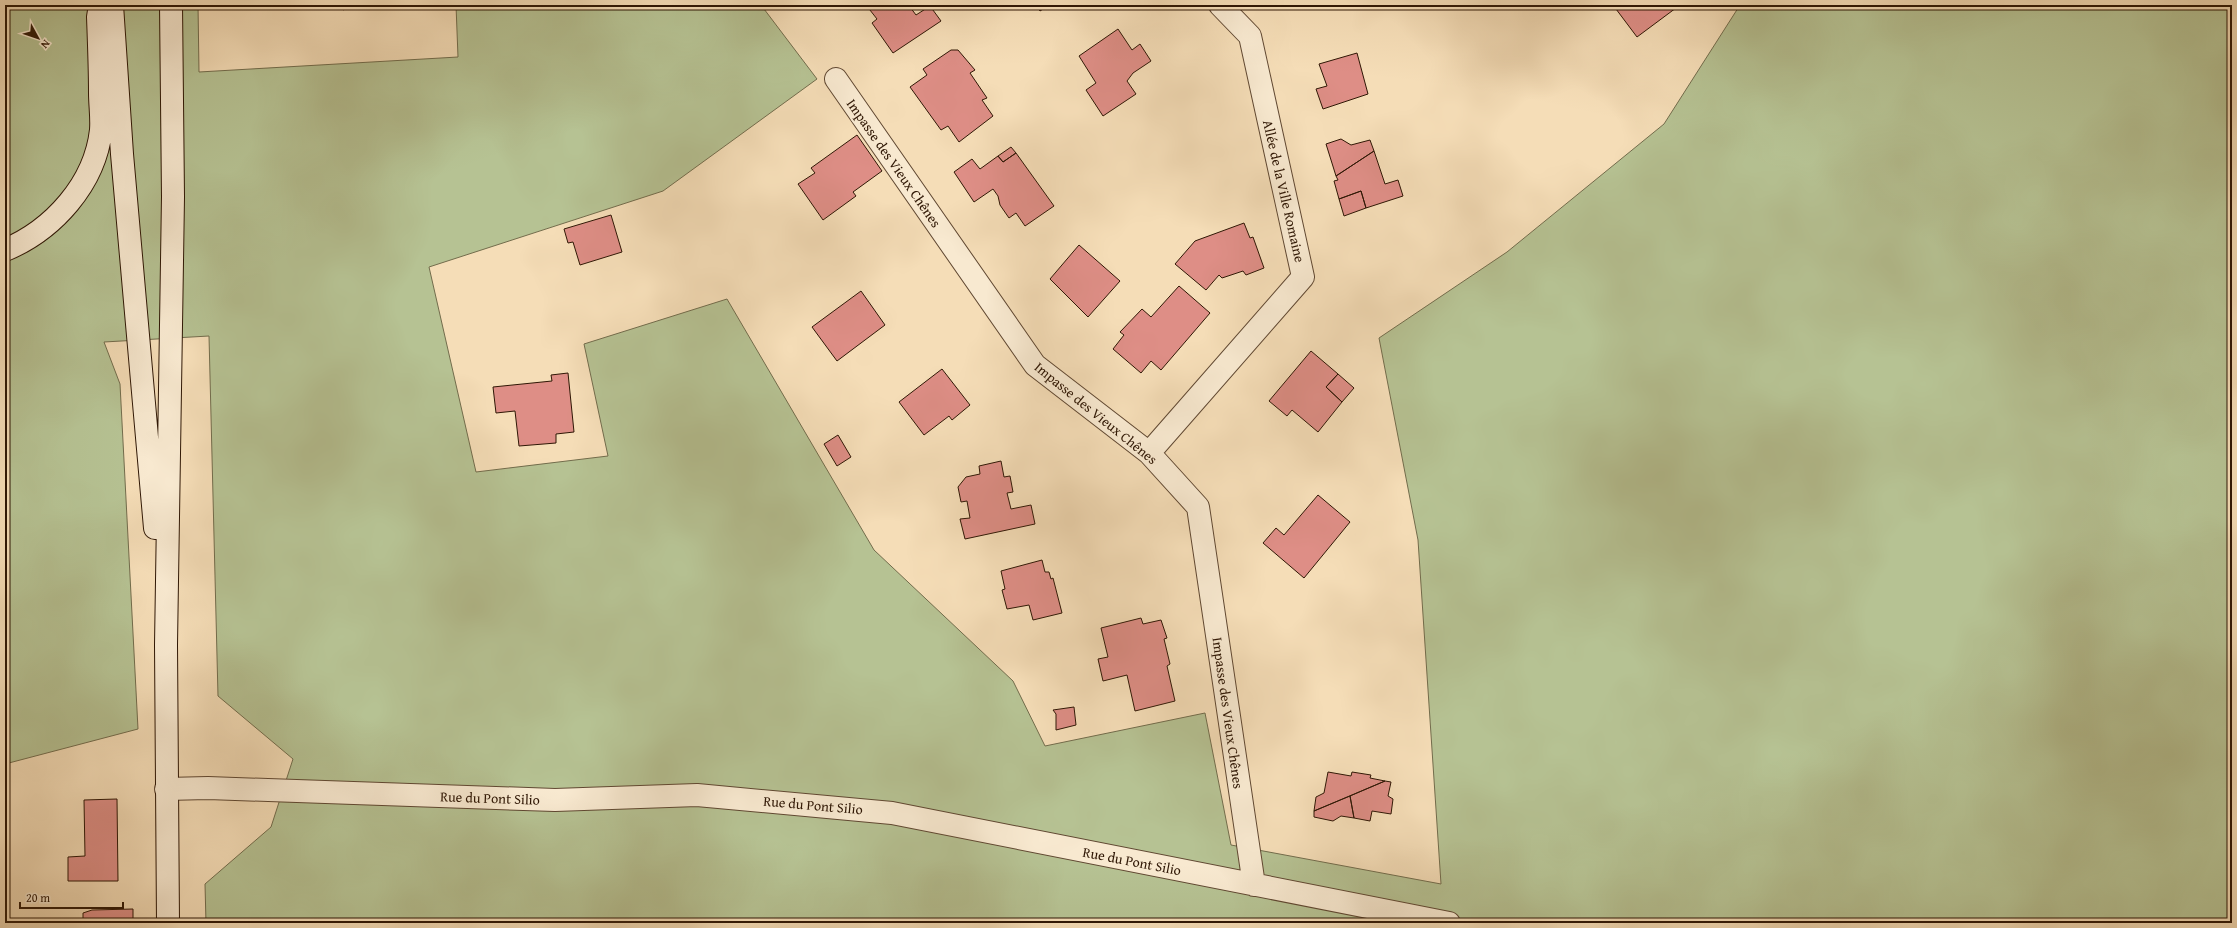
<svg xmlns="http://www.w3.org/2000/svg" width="2237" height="928" font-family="'Gentium Book Plus',serif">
  <rect width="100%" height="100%" fill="#f5ddb7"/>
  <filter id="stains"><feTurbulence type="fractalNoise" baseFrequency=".005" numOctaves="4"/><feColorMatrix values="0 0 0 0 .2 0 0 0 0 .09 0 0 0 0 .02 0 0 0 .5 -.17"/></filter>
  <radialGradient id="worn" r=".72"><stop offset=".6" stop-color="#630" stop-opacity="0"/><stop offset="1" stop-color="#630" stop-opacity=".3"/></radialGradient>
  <path fill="#b6c293" stroke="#726c4c" d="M5,5H198L199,72L458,57L456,5H761L817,79L663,191L429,267L476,472L608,456L584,344L727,299L874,550L1013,681L1045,746L1205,713L1231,845L1441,884L1418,540L1379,338L1507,252L1664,124L1740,5H2232V923H206L205,884L271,827L293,759L218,696L209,336L104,342L120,384L138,729L5,764Z"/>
  <path fill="#de8e86" stroke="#2f1705" d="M340,5H352L343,10Z
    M866,5H914L910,7L916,15L930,6L941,21L893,53L872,23L877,19Z
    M1036,5H1049L1040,11Z
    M1613,5H1680L1637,37Z
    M1118,29L1132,50L1140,44L1151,61L1133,73L1127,81L1136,94L1103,116L1086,90L1096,83L1079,56Z
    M951,50H958L975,70L970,73L987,98L982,100L993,116L959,142L948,126L941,130L910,87L927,75L923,69Z
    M1357,53L1368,94L1323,109L1316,89L1327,86L1319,64Z
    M857,135L882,171L853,192L856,196L823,220L798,184L815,173L811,168Z
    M1341,139L1351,145L1370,140L1374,151L1336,176L1326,144Z
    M1011,147L1016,153L1003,162L998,156Z
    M1374,151L1385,184L1398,180L1403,196L1366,208L1361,191L1339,199L1334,181L1338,180L1336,176Z
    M1016,153L1054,206L1025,226L1016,213L1009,218L1000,205L998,196L993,189L974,202L954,172L972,159L980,169L998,156L1003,162Z
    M1361,191L1366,208L1344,216L1339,199Z
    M611,215L622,252L580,265L573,242L568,243L564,229Z
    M1244,223L1250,238L1253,237L1264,268L1246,275L1243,271L1222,278L1219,275L1206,290L1175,264L1195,241Z
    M1079,245L1120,281L1088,317L1050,279Z
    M1179,286L1210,313L1161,370L1151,361L1141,373L1113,349L1124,335L1120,332L1142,309L1151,317Z
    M861,291L885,325L837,361L812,327Z
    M1311,351L1338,374L1326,387L1342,402L1318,432L1292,410L1287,416L1269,401Z
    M942,369L970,405L952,420L949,416L924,435L899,402Z
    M568,373L574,432L556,434V443L519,446L515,411L496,413L493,387L552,381L551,375Z
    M1338,374L1354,388L1342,402L1326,387Z
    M838,435L851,457L837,466L824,444Z
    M1001,461L1004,477L1010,476L1013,492L1007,493L1011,509L1031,505L1035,524L965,539L960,519L970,518L967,501L961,502L958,487L966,477L980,474L979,466Z
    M1318,495L1350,522L1304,578L1263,543L1276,528L1284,535Z
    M1042,560L1045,572H1049L1051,579L1053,578L1062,613L1033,620L1029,605L1007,609L1002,590L1005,589L1001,571Z
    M1141,618L1143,624L1161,620L1167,638L1164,639L1170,664L1167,666L1175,701L1135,711L1127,675L1103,681L1098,659L1108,657L1101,628Z
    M1074,707L1076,725L1056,730V714L1053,710Z
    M1328,772L1351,776L1352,772L1371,775L1370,778L1385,781L1314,811L1316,797L1324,793Z
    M1385,781L1391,782L1388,796L1393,799L1391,814L1372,811L1370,821L1354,818L1350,796Z
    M1350,796L1354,818L1341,816L1333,821L1314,817V811Z
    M117,799L118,881H68V857L85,856L84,800Z
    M133,909V923H83V913L92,910Z"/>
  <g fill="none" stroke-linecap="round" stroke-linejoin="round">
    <defs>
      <path id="street" d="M836,79L1035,365L1149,453L1198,507L1254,885
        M1149,453L1303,277L1250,36L1220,5
        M166,789L208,788L555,800L697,795L892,813L1449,923"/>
      <path id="secondary" d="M112,5L122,154L155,528
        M5,250C53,230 95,184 101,130C102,118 100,105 100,93C100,68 99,43 98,17L100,5
        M168,923L166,645L173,197L171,5"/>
    </defs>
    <use href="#street" stroke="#604832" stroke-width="24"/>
    <use href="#secondary" stroke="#2f1705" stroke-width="24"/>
    <use href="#street" stroke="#f8e9d0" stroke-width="22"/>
    <use href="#secondary" stroke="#f8e9d0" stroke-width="22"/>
  </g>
  <g text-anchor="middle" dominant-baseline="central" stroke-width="4" stroke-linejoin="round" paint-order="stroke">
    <g font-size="14" fill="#2f1705" stroke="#f8e9d0">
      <text transform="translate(894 163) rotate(55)">Impasse des Vieux Chênes</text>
      <text transform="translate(1284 191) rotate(77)">Allée de la Ville Romaine</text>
      <text transform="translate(1096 413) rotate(39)">Impasse des Vieux Chênes</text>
      <text transform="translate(1228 713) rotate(82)">Impasse des Vieux Chênes</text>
      <text transform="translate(490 798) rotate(2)">Rue du Pont Silio</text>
      <text transform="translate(813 805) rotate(5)">Rue du Pont Silio</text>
      <text transform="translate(1132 861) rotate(11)">Rue du Pont Silio</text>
    </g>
  </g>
  <rect width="2237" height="928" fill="none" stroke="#f5ddb7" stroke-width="20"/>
  <rect x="6" y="6" width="2225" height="916" fill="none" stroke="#2f1705" stroke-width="2"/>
  <rect x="10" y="10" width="2217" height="908" fill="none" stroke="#2f1705"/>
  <g transform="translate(38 38) rotate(130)" stroke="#f8e9d0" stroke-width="3" paint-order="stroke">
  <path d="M0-3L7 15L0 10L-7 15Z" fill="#2f1705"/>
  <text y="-6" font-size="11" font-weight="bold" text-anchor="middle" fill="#2f1705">N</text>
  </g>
  <path d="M20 902v6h103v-6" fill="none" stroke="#2f1705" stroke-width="2"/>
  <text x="26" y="902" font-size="12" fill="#2f1705" stroke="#f8e9d0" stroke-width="3" paint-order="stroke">20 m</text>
  <rect width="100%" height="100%" filter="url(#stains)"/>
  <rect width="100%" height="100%" fill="url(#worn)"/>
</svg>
